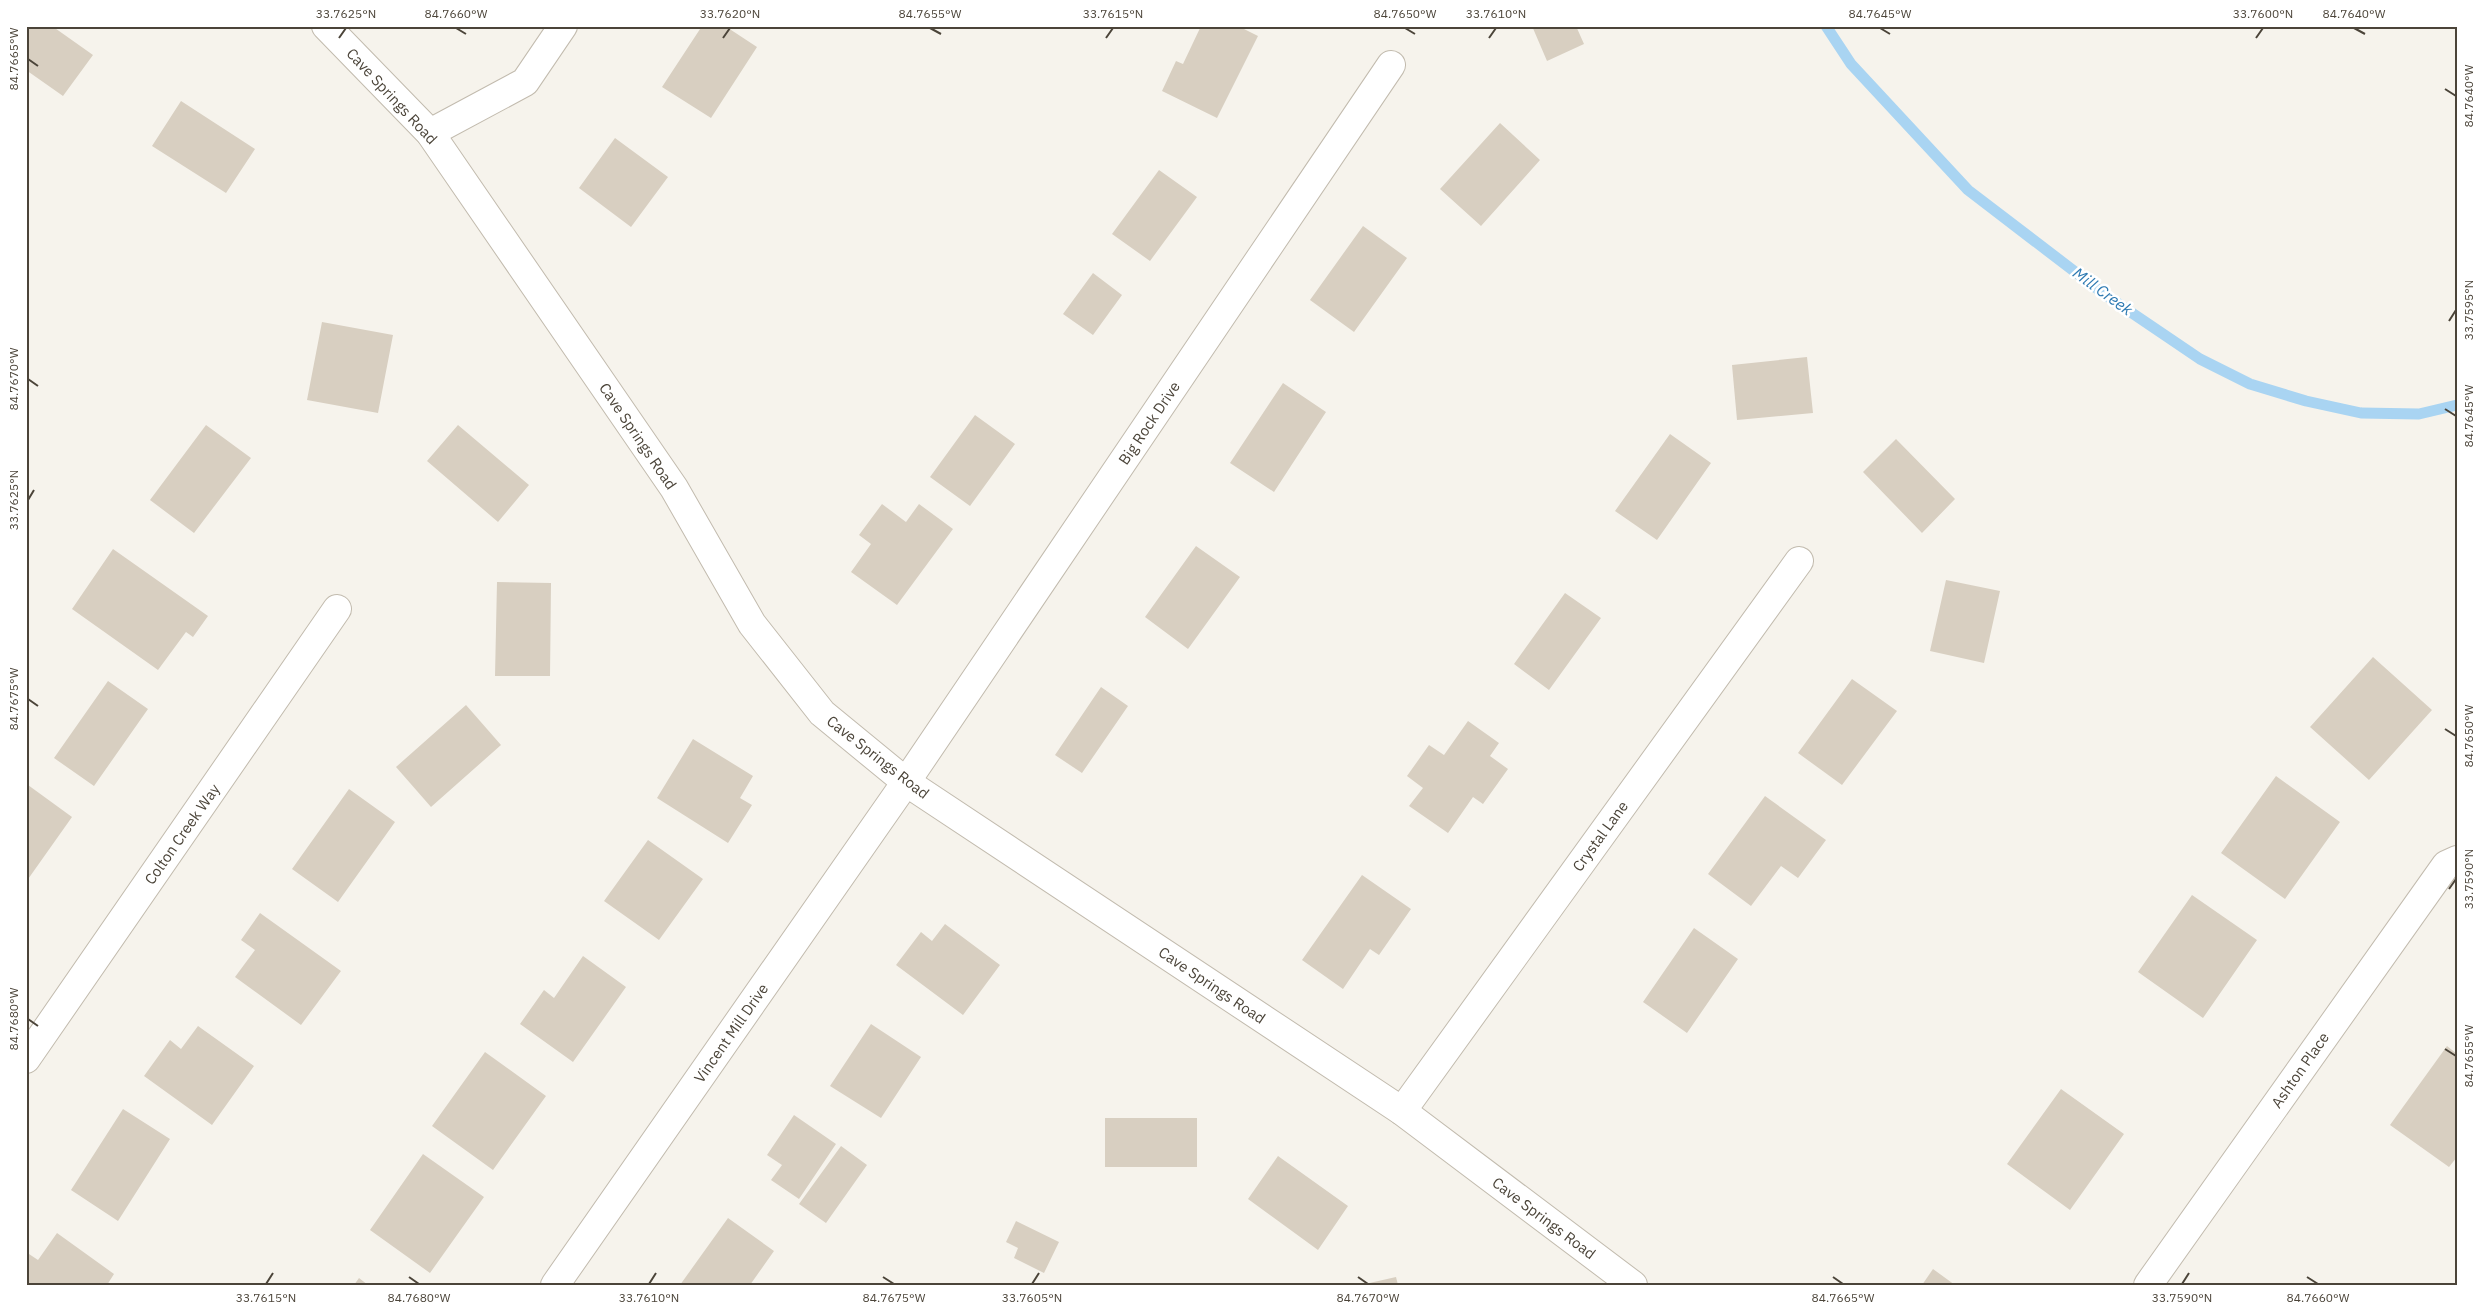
<svg xmlns="http://www.w3.org/2000/svg" width="2483" height="1311" font-family="'IBM Plex Sans',sans-serif">
  <rect width="100%" height="100%" fill="#f6f3ec"/>
  <g fill="none" stroke-linecap="round" stroke-linejoin="round">
    <path stroke="#a9d4f2" stroke-width="11" d="M1826,26L1851,64L1968,190L2104,294L2200,359L2250,384L2306,401L2361,413L2419,414L2457,405"/>
  </g>
  <path fill="#d8cfc1" d="M26,26H52L93,55L63,96L26,70Z
    M702,26H725L757,47L711,118L662,87Z
    M1201,26H1238L1258,36L1217,118L1162,91L1176,61L1183,64Z
    M1532,26H1576L1584,44L1547,61Z
    M181,101L255,149L226,193L152,146Z
    M1500,123L1540,160L1481,226L1440,189Z
    M615,138L668,177L631,227L579,188Z
    M1159,170L1197,197L1150,261L1112,234Z
    M1363,226L1407,258L1354,332L1310,300Z
    M1093,273L1122,295L1093,335L1063,314Z
    M322,322L393,335L378,413L307,400Z
    M1807,357L1813,413L1737,420L1732,365Z
    M1283,383L1326,412L1274,492L1230,463Z
    M975,415L1015,444L970,506L930,477Z
    M206,425L251,458L194,533L150,500Z
    M458,425L529,485L498,522L427,461Z
    M1670,434L1711,463L1657,540L1615,511Z
    M1896,439L1955,499L1922,533L1863,472Z
    M882,504L906,522L919,504L953,529L897,605L851,572L871,544L859,535Z
    M1196,546L1240,577L1188,649L1145,617Z
    M113,549L208,616L193,637L186,632L158,670L72,609Z
    M1946,580L2000,591L1984,663L1930,651Z
    M497,582L551,583L550,676H495Z
    M1565,593L1601,618L1549,690L1514,664Z
    M2373,657L2432,710L2369,780L2310,727Z
    M1852,679L1897,711L1842,785L1798,753Z
    M108,681L148,709L94,786L54,758Z
    M1101,687L1128,706L1082,773L1055,755Z
    M466,705L501,745L431,807L396,767Z
    M1468,721L1499,743L1490,756L1508,769L1483,804L1473,797L1448,833L1409,806L1423,788L1407,776L1429,745L1444,755Z
    M693,739L753,776L740,798L752,805L728,843L657,798Z
    M2276,776L2340,822L2285,899L2221,853Z
    M28,785L72,817L26,882V787Z
    M349,789L395,822L338,902L292,869Z
    M1765,796L1826,840L1798,878L1781,866L1751,906L1708,874Z
    M648,840L703,879L659,940L604,901Z
    M1362,875L1411,909L1379,955L1370,949L1343,989L1302,960Z
    M2192,895L2257,940L2203,1018L2138,972Z
    M260,913L341,971L301,1025L235,977L255,950L241,940Z
    M945,924L1000,965L963,1015L896,965L921,932L932,941Z
    M1694,928L1738,959L1687,1033L1643,1002Z
    M583,956L626,987L573,1062L520,1024L544,990L554,998Z
    M871,1024L921,1057L881,1118L830,1086Z
    M198,1026L254,1066L212,1125L144,1076L170,1040L181,1049Z
    M2447,1046L2457,1054V1157L2449,1167L2390,1125Z
    M485,1052L546,1096L493,1170L432,1126Z
    M2061,1089L2124,1134L2070,1210L2007,1164Z
    M123,1109L170,1139L118,1221L71,1190Z
    M794,1115L836,1144L799,1199L771,1180L782,1165L767,1155Z
    M1105,1118H1197V1167H1105Z
    M841,1146L867,1165L826,1223L799,1204Z
    M423,1154L484,1197L430,1273L370,1230Z
    M1278,1156L1348,1206L1318,1250L1248,1199Z
    M728,1218L774,1251L750,1285H680Z
    M1016,1221L1059,1242L1044,1273L1014,1258L1018,1248L1006,1242Z
    M57,1233L114,1274L107,1285H26V1252L38,1260Z
    M1933,1269L1955,1285H1922Z
    M1396,1277L1398,1285H1365V1284Z
    M359,1278L368,1285H354Z"/>
  <g fill="none" stroke-linecap="round" stroke-linejoin="round">
    <defs>
      <path id="minor" d="M430,133L525,82L563,26
        M26,1059L337,609
        M1402,1111L1799,561
        M555,1285L906,782L1391,65
        M2148,1285L2446,865L2457,860"/>
      <path id="tertiary" d="M326,26L430,133L674,488L752,624L822,713L906,782L1402,1111L1633,1285"/>
    </defs>
    <use href="#minor" stroke="#c2bbae" stroke-width="30"/>
    <use href="#tertiary" stroke="#c2bbae" stroke-width="30"/>
    <use href="#minor" stroke="#fff" stroke-width="28"/>
    <use href="#tertiary" stroke="#fff" stroke-width="28"/>
  </g>
  <path fill="none" stroke="#4b4439" stroke-width="2" d="M456,28L466,34M930,28L941,34M1405,28L1415,34M1880,28L1890,34M2354,28L2365,34M339,38L346,28M723,38L730,28M1106,38L1113,28M1489,38L1496,28M2256,38L2263,28M28,59L38,66M2445,89L2456,96M2449,321L2456,310M28,379L38,386M2445,409L2456,416M28,500L34,490M28,699L38,706M2445,729L2456,736M2449,889L2456,879M28,1019L38,1026M2445,1049L2456,1056M409,1277L419,1284M883,1277L894,1284M1358,1277L1368,1284M1833,1277L1843,1284M2307,1277L2318,1284M266,1284L273,1273M649,1284L656,1273M1032,1284L1039,1273M2182,1284L2189,1273"/>
  <g text-anchor="middle" dominant-baseline="central" stroke-width="5" stroke-linejoin="round" paint-order="stroke">
    <g font-size="15" fill="#4b4439" stroke="#fff">
      <text transform="translate(392 96) rotate(47)">Cave Springs Road</text>
      <text transform="translate(1149 423) rotate(-56)">Big Rock Drive</text>
      <text transform="translate(638 436) rotate(56)">Cave Springs Road</text>
      <text transform="translate(878 757) rotate(38)">Cave Springs Road</text>
      <text transform="translate(182 834) rotate(-55)">Colton Creek Way</text>
      <text transform="translate(1600 836) rotate(-54)">Crystal Lane</text>
      <text transform="translate(1212 985) rotate(34)">Cave Springs Road</text>
      <text transform="translate(731 1033) rotate(-55)">Vincent Mill Drive</text>
      <text transform="translate(2300 1070) rotate(-55)">Ashton Place</text>
      <text transform="translate(1544 1218) rotate(37)">Cave Springs Road</text>
    </g>
    <g font-size="16" font-style="italic" fill="#2e7ab2" stroke="#fff">
      <text transform="translate(2103 291) rotate(36)">Mill Creek</text>
    </g>
  </g>
  <rect width="2483" height="1311" fill="none" stroke="#ffffff" stroke-width="55"/>
  <rect x="28" y="28" width="2428" height="1256" fill="none" stroke="#4b4439" stroke-width="2"/>
  <g font-size="12" text-anchor="middle" fill="#4b4439">
    <text x="346" y="18">33.7625°N</text>
    <text x="456" y="18">84.7660°W</text>
    <text x="730" y="18">33.7620°N</text>
    <text x="930" y="18">84.7655°W</text>
    <text x="1113" y="18">33.7615°N</text>
    <text x="1405" y="18">84.7650°W</text>
    <text x="1496" y="18">33.7610°N</text>
    <text x="1880" y="18">84.7645°W</text>
    <text x="2263" y="18">33.7600°N</text>
    <text x="2354" y="18">84.7640°W</text>
    <text transform="translate(14 59) rotate(-90)" y="4">84.7665°W</text>
    <text transform="translate(2469 96) rotate(-90)" y="4">84.7640°W</text>
    <text transform="translate(2469 310) rotate(-90)" y="4">33.7595°N</text>
    <text transform="translate(14 379) rotate(-90)" y="4">84.7670°W</text>
    <text transform="translate(2469 416) rotate(-90)" y="4">84.7645°W</text>
    <text transform="translate(14 500) rotate(-90)" y="4">33.7625°N</text>
    <text transform="translate(14 699) rotate(-90)" y="4">84.7675°W</text>
    <text transform="translate(2469 736) rotate(-90)" y="4">84.7650°W</text>
    <text transform="translate(2469 879) rotate(-90)" y="4">33.7590°N</text>
    <text transform="translate(14 1019) rotate(-90)" y="4">84.7680°W</text>
    <text transform="translate(2469 1056) rotate(-90)" y="4">84.7655°W</text>
    <text x="266" y="1302">33.7615°N</text>
    <text x="419" y="1302">84.7680°W</text>
    <text x="649" y="1302">33.7610°N</text>
    <text x="894" y="1302">84.7675°W</text>
    <text x="1032" y="1302">33.7605°N</text>
    <text x="1368" y="1302">84.7670°W</text>
    <text x="1843" y="1302">84.7665°W</text>
    <text x="2182" y="1302">33.7590°N</text>
    <text x="2318" y="1302">84.7660°W</text>
  </g>
</svg>
